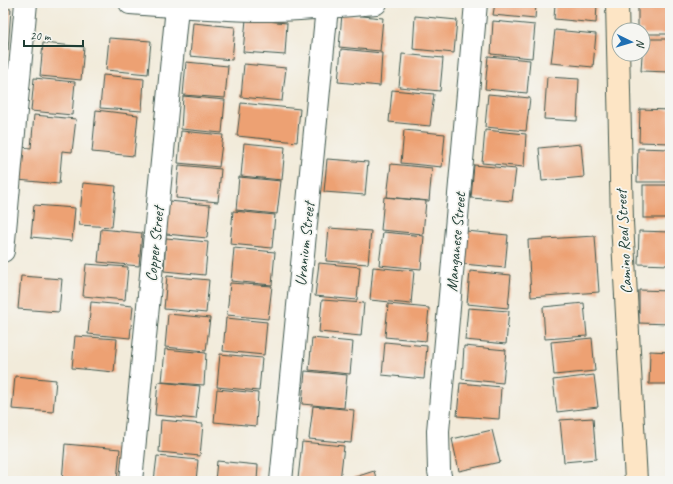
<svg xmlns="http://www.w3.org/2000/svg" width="673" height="484" font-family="Caveat,sans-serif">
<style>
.building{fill:#eda173}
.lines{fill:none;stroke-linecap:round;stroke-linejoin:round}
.street-casing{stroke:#3f574d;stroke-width:24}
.secondary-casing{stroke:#3f574d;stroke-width:24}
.street{stroke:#fff;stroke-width:22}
.secondary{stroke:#fde5c5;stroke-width:22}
.labels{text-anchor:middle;stroke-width:3.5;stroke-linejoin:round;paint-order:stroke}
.street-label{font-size:16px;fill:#1f3d34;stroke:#f6f6f2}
</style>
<rect width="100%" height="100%" fill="#f6f6f2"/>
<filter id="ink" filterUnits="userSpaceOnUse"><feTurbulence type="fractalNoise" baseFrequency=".025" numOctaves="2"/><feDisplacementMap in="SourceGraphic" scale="8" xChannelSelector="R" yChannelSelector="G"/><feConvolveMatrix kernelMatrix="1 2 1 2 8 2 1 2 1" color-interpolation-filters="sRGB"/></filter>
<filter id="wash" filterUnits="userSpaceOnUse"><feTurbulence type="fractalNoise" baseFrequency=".012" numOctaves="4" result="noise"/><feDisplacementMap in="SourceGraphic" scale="16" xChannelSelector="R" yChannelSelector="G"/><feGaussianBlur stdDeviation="0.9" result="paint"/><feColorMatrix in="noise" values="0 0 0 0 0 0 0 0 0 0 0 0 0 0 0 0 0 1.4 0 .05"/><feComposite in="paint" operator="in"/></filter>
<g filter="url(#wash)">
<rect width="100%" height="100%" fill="#f2ebda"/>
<g id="blocks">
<g class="building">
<path d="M495 3H536L535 19 493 15Z"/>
<path d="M555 3H597L596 23 554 19Z"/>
<path d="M638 3H670V34H643V30H638Z"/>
<path d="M3 8 11 9 8 51H3Z"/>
<path d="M342 14 383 18 380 51 339 47Z"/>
<path d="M415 16 457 20 454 53 413 49Z"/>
<path d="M246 19 287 23 285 55 243 52Z"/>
<path d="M493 21 535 25 532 58 491 54Z"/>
<path d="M193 23 235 27 232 60 190 56Z"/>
<path d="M555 30 596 34 593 67 551 63Z"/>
<path d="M109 38 151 41 148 74 106 70Z"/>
<path d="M643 39H670V72L641 71Z"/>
<path d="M43 43 84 47 81 80 40 76Z"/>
<path d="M341 49 382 53 380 86 338 82Z"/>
<path d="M402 54 443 58 440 91 399 87Z"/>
<path d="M488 56 530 60 527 93 485 89Z"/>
<path d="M186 62 228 66 225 98 183 95Z"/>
<path d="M244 64 286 68 282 101 241 97Z"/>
<path d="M103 75 144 79 142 111 100 108Z"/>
<path d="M547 77 579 79 577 121 544 119Z"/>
<path d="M34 78 75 82 72 115 31 111Z"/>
<path d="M392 90 434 94 430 126 389 122Z"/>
<path d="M488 94 530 98 526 131 485 127Z"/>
<path d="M183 96 225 100 222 133 181 129Z"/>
<path d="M241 103 300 109 297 142 237 136Z"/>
<path d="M640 109 670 110V143L639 142Z"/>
<path d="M96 110 138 115 134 156 92 152Z"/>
<path d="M34 115 76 119 72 152 62 151 59 184 18 180 21 147 31 148Z"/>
<path d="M404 130 445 134 442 167 401 163Z"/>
<path d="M485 130 526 134 524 167 482 163Z"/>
<path d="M181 131 223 135 219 167 178 163Z"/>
<path d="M244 143 285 147 282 180 241 176Z"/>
<path d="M581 144 584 177 542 181 539 148Z"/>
<path d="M638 148 670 149V182H637Z"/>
<path d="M327 159 368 162 365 195 324 192Z"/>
<path d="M391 164 432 168 429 201 387 197Z"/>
<path d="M179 165 221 169 218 202 176 198Z"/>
<path d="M474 165 516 169 512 201 471 198Z"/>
<path d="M239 177 281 181 277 214 236 210Z"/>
<path d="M83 183 116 186 112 227 79 225Z"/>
<rect x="643" y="185" width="27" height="33"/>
<path d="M384 197 426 201 423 234 381 230Z"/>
<path d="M169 201 210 205 207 238 166 234Z"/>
<path d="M34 205 75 208 72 241 31 237Z"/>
<path d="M233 211 275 215 272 248 230 244Z"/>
<path d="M329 228 371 231 368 264 326 261Z"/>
<path d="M101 229 142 233 139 266 98 262Z"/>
<path d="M466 231 508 235 505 268 463 264Z"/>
<path d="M639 231 670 232V265L638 264Z"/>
<path d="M383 232 424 236 421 269 379 265Z"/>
<path d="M595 236 599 292 531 297 528 240Z"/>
<path d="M166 238 208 242 205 275 164 271Z"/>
<path d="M234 248 275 252 272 285 231 281Z"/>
<path d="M319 263 360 267 357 300 315 296Z"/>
<path d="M86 264 128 267 125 300 83 296Z"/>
<path d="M373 267 414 271 411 304 370 300Z"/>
<path d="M470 271 511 275 508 308 467 304Z"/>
<path d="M21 276 62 279 59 312 18 309Z"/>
<path d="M167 276 209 280 206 313 164 309Z"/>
<path d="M230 283 272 286 268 319 227 315Z"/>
<path d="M639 290 670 291V324L639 323Z"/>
<path d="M322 300 364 303 361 336 319 332Z"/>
<path d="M91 302 133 306 130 338 88 334Z"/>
<path d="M584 303 587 336 545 339 543 307Z"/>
<path d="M388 304 429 308 426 341 385 337Z"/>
<path d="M468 308 509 311 506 344 465 340Z"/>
<path d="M168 314 210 318 206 351 165 347Z"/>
<path d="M226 318 267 322 264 355 223 351Z"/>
<path d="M75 336 117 339 114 372 72 368Z"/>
<path d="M312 338 353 342 350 374 309 370Z"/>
<path d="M592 338 595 371 554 375 551 342Z"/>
<path d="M385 342 427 346 424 379 382 375Z"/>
<path d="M464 346 506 350 503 383 462 379Z"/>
<path d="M165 349 206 353 204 385 162 382Z"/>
<path d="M650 351 670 352V384H649Z"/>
<path d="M220 354 262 358 259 391 217 387Z"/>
<path d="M305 371 347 375 344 408 302 404Z"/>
<path d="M594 375 598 407 557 412 553 380Z"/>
<path d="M15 376 56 380 53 412 12 409Z"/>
<path d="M158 382 200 386 196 419 155 415Z"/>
<path d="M460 383 501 387 499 419 457 416Z"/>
<path d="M217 389 258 393 256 426 214 422Z"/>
<path d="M313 406 354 410 351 443 309 439Z"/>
<path d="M593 418 596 459 564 462 560 420Z"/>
<path d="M161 420 203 424 200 456 159 452Z"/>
<path d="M492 430 500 462 459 471 452 439Z"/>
<path d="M302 442 344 446 340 481H318L298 479Z"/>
<path d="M65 444 120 449 117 481H62Z"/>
<path d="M157 456 198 460 196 481H154Z"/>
<path d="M217 461 258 465 257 481H215Z"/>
<path d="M374 471 377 481H343Z"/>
</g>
</g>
</g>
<g filter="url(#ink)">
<use href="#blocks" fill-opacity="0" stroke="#3f574d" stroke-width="1"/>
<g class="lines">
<g class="street-casing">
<g id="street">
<path d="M130 3C172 6 215 9 257 10 297 11 336 6 376 3"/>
<path d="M3 251 26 3"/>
<path d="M131 481 177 7"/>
<path d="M281 481 327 7"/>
<path d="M441 481 439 471 438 431 476 3"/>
</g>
</g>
<g class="secondary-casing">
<path id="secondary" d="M617 3 622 222 636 481"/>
</g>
<use href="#street" class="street"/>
<use href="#secondary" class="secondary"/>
</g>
</g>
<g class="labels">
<g class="street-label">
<text transform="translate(455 242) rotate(-85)" y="6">Manganese Street</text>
<text transform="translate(623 242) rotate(-93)" y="6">Camino Real Street</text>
<text transform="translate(154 244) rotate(-84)" y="6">Copper Street</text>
<text transform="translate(304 244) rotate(-84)" y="6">Uranium Street</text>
</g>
</g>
<rect width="673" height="484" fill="none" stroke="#f6f6f2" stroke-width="16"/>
<g transform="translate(631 42) rotate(95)"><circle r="19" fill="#f6f6f2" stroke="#a0aca6"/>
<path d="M0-3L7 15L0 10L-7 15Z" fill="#1f6fb2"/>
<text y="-6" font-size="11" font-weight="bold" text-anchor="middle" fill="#1f3d34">N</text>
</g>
<path d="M24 40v6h59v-6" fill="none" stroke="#1f3d34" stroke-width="2"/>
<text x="30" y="40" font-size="12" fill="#1f3d34" stroke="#f6f6f2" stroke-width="3" paint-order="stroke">20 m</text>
</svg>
